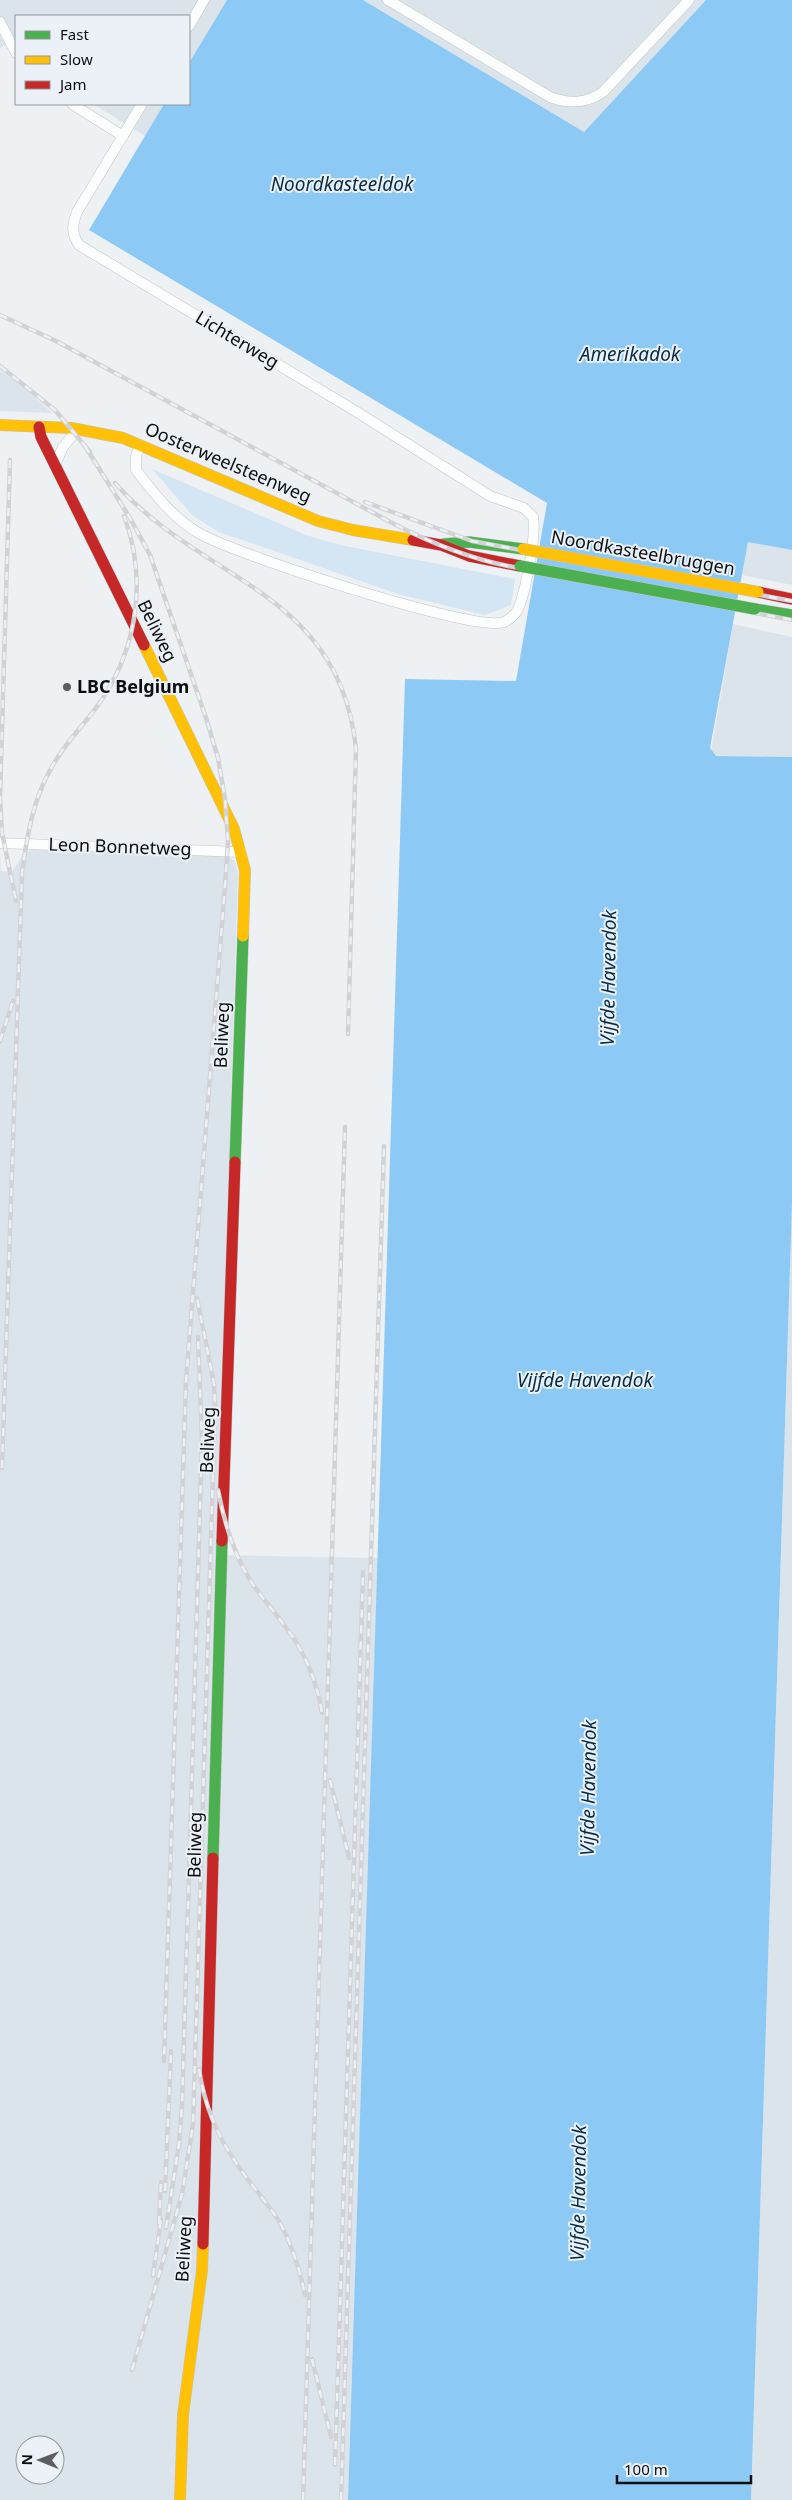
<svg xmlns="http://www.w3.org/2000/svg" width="792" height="2500" font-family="'Noto Sans',sans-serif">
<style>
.built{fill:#dce4eb;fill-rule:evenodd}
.green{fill:#d4e5f3}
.water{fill:#8ccaf5}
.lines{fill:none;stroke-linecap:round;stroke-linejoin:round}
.street-casing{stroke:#c2c4c6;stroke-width:11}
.fast-casing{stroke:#c2c4c6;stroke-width:12}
.slow-casing{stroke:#c2c4c6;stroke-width:12}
.jam-casing{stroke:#c2c4c6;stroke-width:12}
.street{stroke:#fcfdfd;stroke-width:10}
.fast{stroke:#4caf50;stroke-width:11}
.slow{stroke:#ffc107;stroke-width:11}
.jam{stroke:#c62828;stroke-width:11}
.rail-casing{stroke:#d2d2d4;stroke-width:4.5}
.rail{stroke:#ebf1f6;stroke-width:2.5;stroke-dasharray:8;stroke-linecap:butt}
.fast-bridge-casing{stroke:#c2c4c6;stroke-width:12;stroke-linecap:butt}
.slow-bridge-casing{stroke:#c2c4c6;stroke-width:12;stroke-linecap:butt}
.fast-bridge{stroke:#4caf50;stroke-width:11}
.slow-bridge{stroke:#ffc107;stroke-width:11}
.poi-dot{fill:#5b5d5f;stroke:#ebf1f6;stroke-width:2}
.labels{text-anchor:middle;stroke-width:4;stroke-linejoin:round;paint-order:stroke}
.street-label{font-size:18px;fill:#0c0e10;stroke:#ebf1f6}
.poi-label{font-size:18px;font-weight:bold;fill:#0c0e10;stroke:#ebf1f6;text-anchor:start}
.water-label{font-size:19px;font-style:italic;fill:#052c45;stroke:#ebf1f6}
</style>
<rect width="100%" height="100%" fill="#eef1f3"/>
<g class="built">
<path d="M0 0H227L189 63V16H16V40L0 48Z"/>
<path d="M363 0H706L584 132Z"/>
<path d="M93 104H164L145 136Z"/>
<path d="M0 371 21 385 52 413 0 411Z"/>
<path d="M748 542 792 550V585L742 575Z"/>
<path d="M733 624 792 637V757L716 756 711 752Z"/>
<path d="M33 849 218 856 229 857 235 861 238 874 217 1555 378 1558 348 2500H0V854L1 871 12 872 22 856ZM25 2445H55V2475H25Z"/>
<path d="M792 1203V2500H751Z"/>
</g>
<path class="green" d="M152 469 306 535 340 545 515 579 511 605 485 615 398 594 219 532 193 516Z"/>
<path class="water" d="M227 0H363L584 132 706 0H792V550L748 542 710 748 716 756 792 757V1203L751 2500H348L405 679 516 681 547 503 89 230 164 104H189V63Z"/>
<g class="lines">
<g class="street-casing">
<g id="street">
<path d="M388 0 550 97C569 104 586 104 603 92L689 0"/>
<path d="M0 22 16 53"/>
<path d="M189 26 204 0"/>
<path d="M72 104 123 136"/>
<path d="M140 445 136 456V470C153 492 172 517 197 532 230 553 475 633 504 622 509 620 516 614 518 609 525 594 537 533 533 517L524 508 490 496 357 412 79 245C71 233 72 226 77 212L142 104"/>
<path d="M55 465 63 447 78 429"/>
<path d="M0 843 241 852"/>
</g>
</g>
<g class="fast-casing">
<g id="fast">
<path d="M444 544 469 542 523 549"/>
<path d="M755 609 792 615"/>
<path d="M235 1162 243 936"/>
<path d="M213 1858 222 1541"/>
</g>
</g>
<g class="slow-casing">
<g id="slow">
<path d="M0 425 71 428 123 438 318 521 353 530 413 540"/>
<path d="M144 645 234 829 245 870 243 936"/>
<path d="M180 2500 183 2415 202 2270 203 2244"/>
</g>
</g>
<g class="jam-casing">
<g id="jam">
<path d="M39 427 41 437 144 645"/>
<path d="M413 540 441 545 469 556 520 566"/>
<path d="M758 592 792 599"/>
<path d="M222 1541 235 1162"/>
<path d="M203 2244 213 1858"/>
</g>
</g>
<use href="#street" class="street"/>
<use href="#fast" class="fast"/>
<use href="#slow" class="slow"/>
<use href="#jam" class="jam"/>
<g class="rail-casing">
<g id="rail">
<path d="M0 315 56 341 394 524C431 543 468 558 508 566L792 620"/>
<path d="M0 366 55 410 90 452"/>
<path d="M85 446 130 518 150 555 206 718 218 758 225 799 228 842 225 886 186 1381 164 2061"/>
<path d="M10 460 0 798 2 833 16 901"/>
<path d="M115 483C203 583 340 590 356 749L348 1034"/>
<path d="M365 502 472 541 792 601"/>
<path d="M0 1041 13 1001"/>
<path d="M2 1468 22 873C27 836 33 798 53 765 67 740 88 721 103 698 138 644 147 577 124 516"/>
<path d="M218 1490C224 1522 233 1552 250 1580 261 1597 275 1612 287 1629 306 1654 317 1683 322 1713"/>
<path d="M330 1780 349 1858"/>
<path d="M199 2069C204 2103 217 2136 237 2164 250 2184 267 2202 280 2223 292 2245 300 2270 305 2295"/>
<path d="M165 2191 171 2051"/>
<path d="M159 2224 161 2182"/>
<path d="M166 2228 179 2144 182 2106 202 1440 198 1337"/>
<path d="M153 2276 161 2219"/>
<path d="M312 2359 331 2437"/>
<path d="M132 2370 182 2194 193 2125 215 1408 214 1384 197 1298"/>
<path d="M335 2465 363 1572"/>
<path d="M303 2500 345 1127"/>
<path d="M341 2500 384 1146"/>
</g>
</g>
<use href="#rail" class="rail"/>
<g class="fast-bridge-casing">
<path id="fast-bridge" d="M520 566 755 609"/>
</g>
<g class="slow-bridge-casing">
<path id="slow-bridge" d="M523 549 758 592"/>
</g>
<use href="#fast-bridge" class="fast-bridge"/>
<use href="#slow-bridge" class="slow-bridge"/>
</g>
<circle class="poi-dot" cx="67" cy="687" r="5"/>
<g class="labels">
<g class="street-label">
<text transform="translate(237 340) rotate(31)" y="6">Lichterweg</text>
<text transform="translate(228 463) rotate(23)" y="6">Oosterweelsteenweg</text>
<text transform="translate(643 553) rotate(10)" y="6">Noordkasteelbruggen</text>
<text transform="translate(157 631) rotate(64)" y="6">Beliweg</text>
<text transform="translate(120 847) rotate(2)" y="6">Leon Bonnetweg</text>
<text transform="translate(222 1035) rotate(-88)" y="6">Beliweg</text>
<text transform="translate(208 1440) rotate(-88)" y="6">Beliweg</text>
<text transform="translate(195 1845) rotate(-89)" y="6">Beliweg</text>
<text transform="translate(184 2249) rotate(-87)" y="6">Beliweg</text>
</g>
<g class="poi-label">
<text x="77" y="693">LBC Belgium</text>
</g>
<g class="water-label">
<text x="342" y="191">Noordkasteeldok</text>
<text x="630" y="361">Amerikadok</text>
<text transform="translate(608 978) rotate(-89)" y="7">Vijfde Havendok</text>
<text x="585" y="1387">Vijfde Havendok</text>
<text transform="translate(588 1788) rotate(-89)" y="7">Vijfde Havendok</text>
<text transform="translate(578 2193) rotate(-89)" y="7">Vijfde Havendok</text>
</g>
</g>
<rect x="15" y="15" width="175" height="90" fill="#ebf1f6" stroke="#92969a"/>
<rect x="25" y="31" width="25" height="8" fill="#4caf50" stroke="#92969a"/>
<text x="60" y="40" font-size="15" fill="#0c0e10">Fast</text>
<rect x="25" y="56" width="25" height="8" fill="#ffc107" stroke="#92969a"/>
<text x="60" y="65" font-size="15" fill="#0c0e10">Slow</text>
<rect x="25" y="81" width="25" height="8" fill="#c62828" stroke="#92969a"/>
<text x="60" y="90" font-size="15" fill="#0c0e10">Jam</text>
<g transform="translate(40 2460) rotate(271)"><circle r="24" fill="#ebf1f6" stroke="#92969a"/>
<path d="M0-4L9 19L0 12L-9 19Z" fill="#5b5d5f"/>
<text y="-8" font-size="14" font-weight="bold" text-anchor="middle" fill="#0c0e10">N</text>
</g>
<path d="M617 2475v8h134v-8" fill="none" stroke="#0c0e10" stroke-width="2.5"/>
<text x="624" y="2475" font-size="15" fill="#0c0e10" stroke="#ebf1f6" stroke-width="4" paint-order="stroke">100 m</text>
</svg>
